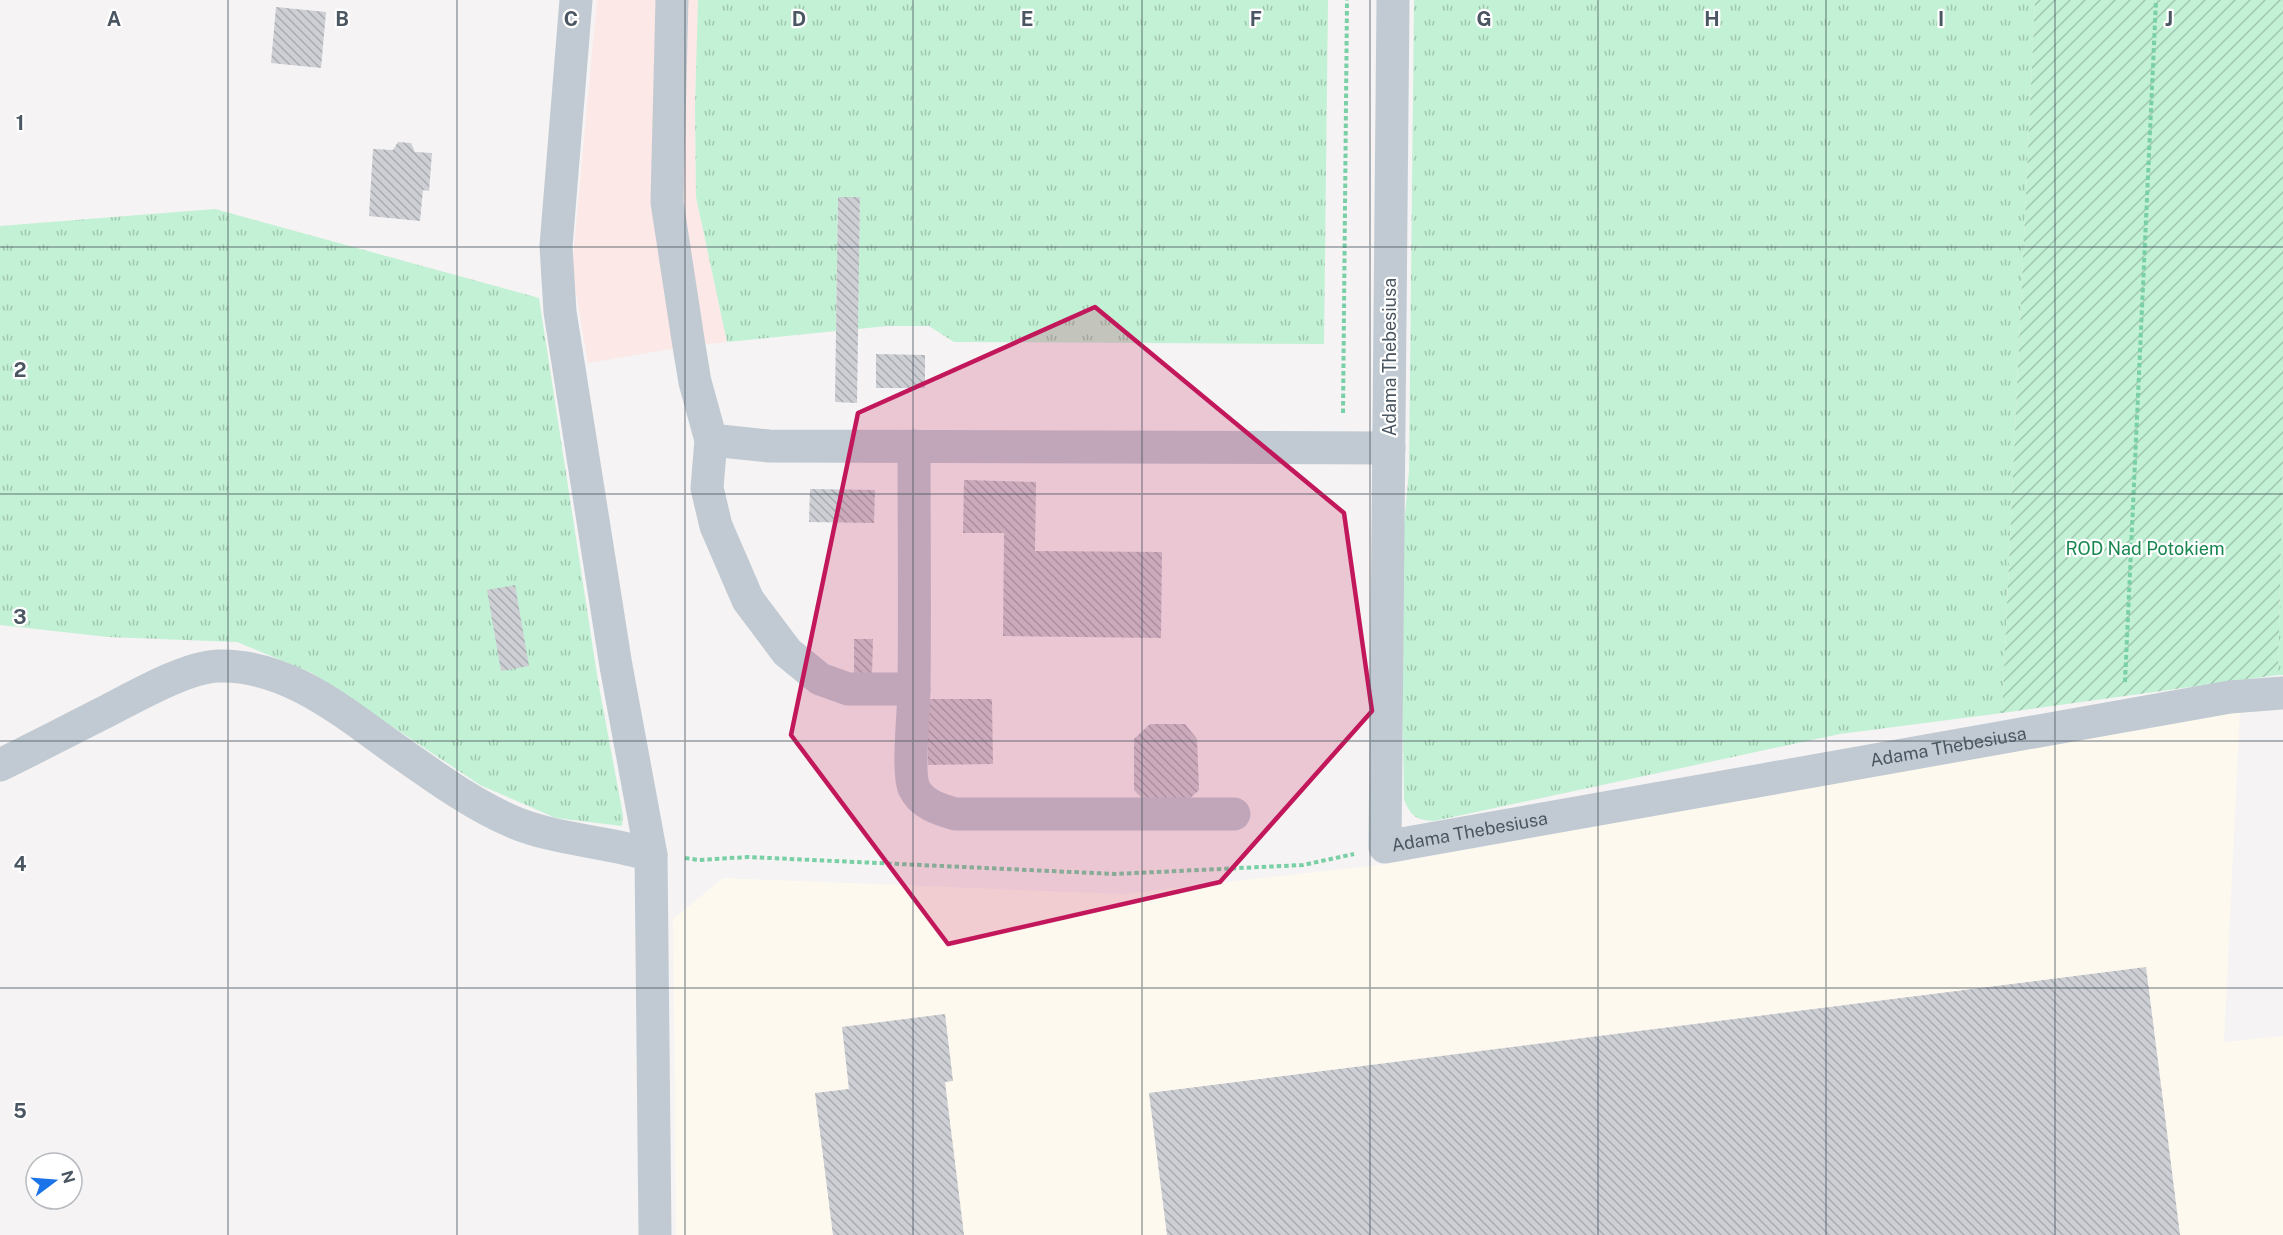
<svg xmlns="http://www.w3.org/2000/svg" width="2283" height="1235" font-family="'Public Sans',sans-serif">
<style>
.commercial{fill:#fdf9ef}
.medical{fill:#fce8e6}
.grass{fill:url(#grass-tufts)}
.garden{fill:url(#garden-furrows)}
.building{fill:url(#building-back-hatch)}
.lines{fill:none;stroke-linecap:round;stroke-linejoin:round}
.path{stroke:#7ad0a6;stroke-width:4;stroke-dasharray:4.5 3;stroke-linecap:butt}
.minor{stroke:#c1cad2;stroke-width:33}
.marked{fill:#c2185b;fill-opacity:0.2;stroke:#c2185b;stroke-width:4.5;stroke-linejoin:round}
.grid{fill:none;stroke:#4a5661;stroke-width:1.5;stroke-opacity:0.55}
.labels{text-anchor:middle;stroke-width:4.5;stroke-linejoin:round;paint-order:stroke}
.street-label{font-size:18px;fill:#4a5661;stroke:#fff}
.park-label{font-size:18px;fill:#17864f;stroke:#fff}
.grid-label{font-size:20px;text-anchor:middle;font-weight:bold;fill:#4a5661;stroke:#fff;stroke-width:4.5;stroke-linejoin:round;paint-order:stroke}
</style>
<defs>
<pattern id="grass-tufts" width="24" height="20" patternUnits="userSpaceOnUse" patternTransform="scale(1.5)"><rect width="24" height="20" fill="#c3f1d5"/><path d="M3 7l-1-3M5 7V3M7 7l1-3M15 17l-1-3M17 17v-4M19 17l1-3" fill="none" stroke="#a0c6b0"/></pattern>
<pattern id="garden-furrows" width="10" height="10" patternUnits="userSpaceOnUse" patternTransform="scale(1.5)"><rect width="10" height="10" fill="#c3f1d5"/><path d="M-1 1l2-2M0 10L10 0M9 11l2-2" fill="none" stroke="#a0c6b0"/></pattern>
<pattern id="building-back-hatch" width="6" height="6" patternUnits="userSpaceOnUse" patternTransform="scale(1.5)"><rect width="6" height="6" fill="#cdcfd5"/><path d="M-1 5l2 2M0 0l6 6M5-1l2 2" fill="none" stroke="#a8abb0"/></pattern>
</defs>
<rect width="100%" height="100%" fill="#f5f3f3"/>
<path class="commercial" d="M2240 710 2224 1042 2283 1036V1235H676L673 919 723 878 1124 894 1387 864Z"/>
<path class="medical" d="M597 0H698L695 106 696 197 727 342 689 346 588 363 572 269Z"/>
<g class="grass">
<path d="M698 0H1328L1324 344 954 342 929 326H887L858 329 860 197H838L836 331 727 342 696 197 695 106Z"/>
<path d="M1414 0H2035L2002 713 1840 734 1434 821C1416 820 1411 816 1404 800L1400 569 1409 471Z"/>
<path d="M215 209 539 298 598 681 623 815 622 826 556 818 480 785 312 673 237 642 108 637 0 625V226Z"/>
<path d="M2283 457V675H2278Z"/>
</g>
<path class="garden" d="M2035 0H2283V457L2278 675 2002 713Z"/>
<g class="building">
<path d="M276 7 326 12 321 68 271 63Z"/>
<path d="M398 142 411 143 415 152 432 153 429 191 423 190 420 221 369 216 373 149 393 150Z"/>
<path d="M838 197H860L857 403 835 402Z"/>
<path d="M876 354 925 355V388H876Z"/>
<path d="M964 480 1036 482 1035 551 1162 552 1161 638 1003 636 1004 533H963Z"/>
<path d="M810 489 875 490 874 523 809 522Z"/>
<path d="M515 585 529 666 501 671 487 590Z"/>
<path d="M854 639H873L872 676H854Z"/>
<path d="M927 699H992L993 764 928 765Z"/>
<path d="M1150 724H1185L1197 739 1199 790 1184 804 1148 805 1134 790V739Z"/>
<path d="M2146 967 2180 1235H1167L1149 1093Z"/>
<path d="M945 1014 953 1081 945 1082 964 1235H833L815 1093 849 1089 842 1027Z"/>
</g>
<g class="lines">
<g class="path">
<path d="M1343 413 1347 0"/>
<path d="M2125 682 2156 0"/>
<path d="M685 858 699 860 748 857 1115 874 1303 865 1354 854"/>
</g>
<g class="minor">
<path d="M576 0 556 246 560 312 616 666 651 855 655 1235"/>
<path d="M672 0 667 202 689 346 695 382 711 440 769 446 1389 448"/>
<path id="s1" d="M1393 0 1385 847 2230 697 2283 693"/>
<path d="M711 440 707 488 716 526 748 600 787 652 820 679 848 689H914"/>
<path d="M914 446C914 527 915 608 914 688 914 710 907 772 914 788 921 804 941 810 955 814H1234"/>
<path d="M0 765C37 747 73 728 109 710 138 695 187 667 218 666 287 664 343 712 395 749 432 775 470 803 511 821 555 840 606 841 651 855"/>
</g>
</g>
<path class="marked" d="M1095 307 1344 513 1372 711 1220 882 948 944 791 735 858 413Z"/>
<path class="grid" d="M228 0V1235M457 0V1235M685 0V1235M913 0V1235M1142 0V1235M1370 0V1235M1598 0V1235M1826 0V1235M2055 0V1235M0 247H2283M0 494H2283M0 741H2283M0 988H2283"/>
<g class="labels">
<g class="street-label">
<text transform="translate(1390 357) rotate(-90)" y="6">Adama Thebesiusa</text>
<text dy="6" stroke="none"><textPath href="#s1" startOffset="1419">Adama Thebesiusa</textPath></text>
<text dy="6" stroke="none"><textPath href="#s1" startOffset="933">Adama Thebesiusa</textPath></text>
</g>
<g class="park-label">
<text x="2145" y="555">ROD Nad Potokiem</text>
</g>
</g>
<g class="grid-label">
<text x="114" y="26">A</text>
<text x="342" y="26">B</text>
<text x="571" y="26">C</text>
<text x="799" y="26">D</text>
<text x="1027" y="26">E</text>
<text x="1256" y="26">F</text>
<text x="1484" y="26">G</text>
<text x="1712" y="26">H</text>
<text x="1941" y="26">I</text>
<text x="2169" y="26">J</text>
<text x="20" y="130">1</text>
<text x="20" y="377">2</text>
<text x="20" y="624">3</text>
<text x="20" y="871">4</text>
<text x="20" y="1118">5</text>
</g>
<g transform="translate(54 1181) rotate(74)"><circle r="28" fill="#ffffff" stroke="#b7bbc0" stroke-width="1.5"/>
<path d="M0-4.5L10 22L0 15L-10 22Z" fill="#1a73e8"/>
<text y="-9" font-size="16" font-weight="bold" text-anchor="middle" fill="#4a5661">N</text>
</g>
</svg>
